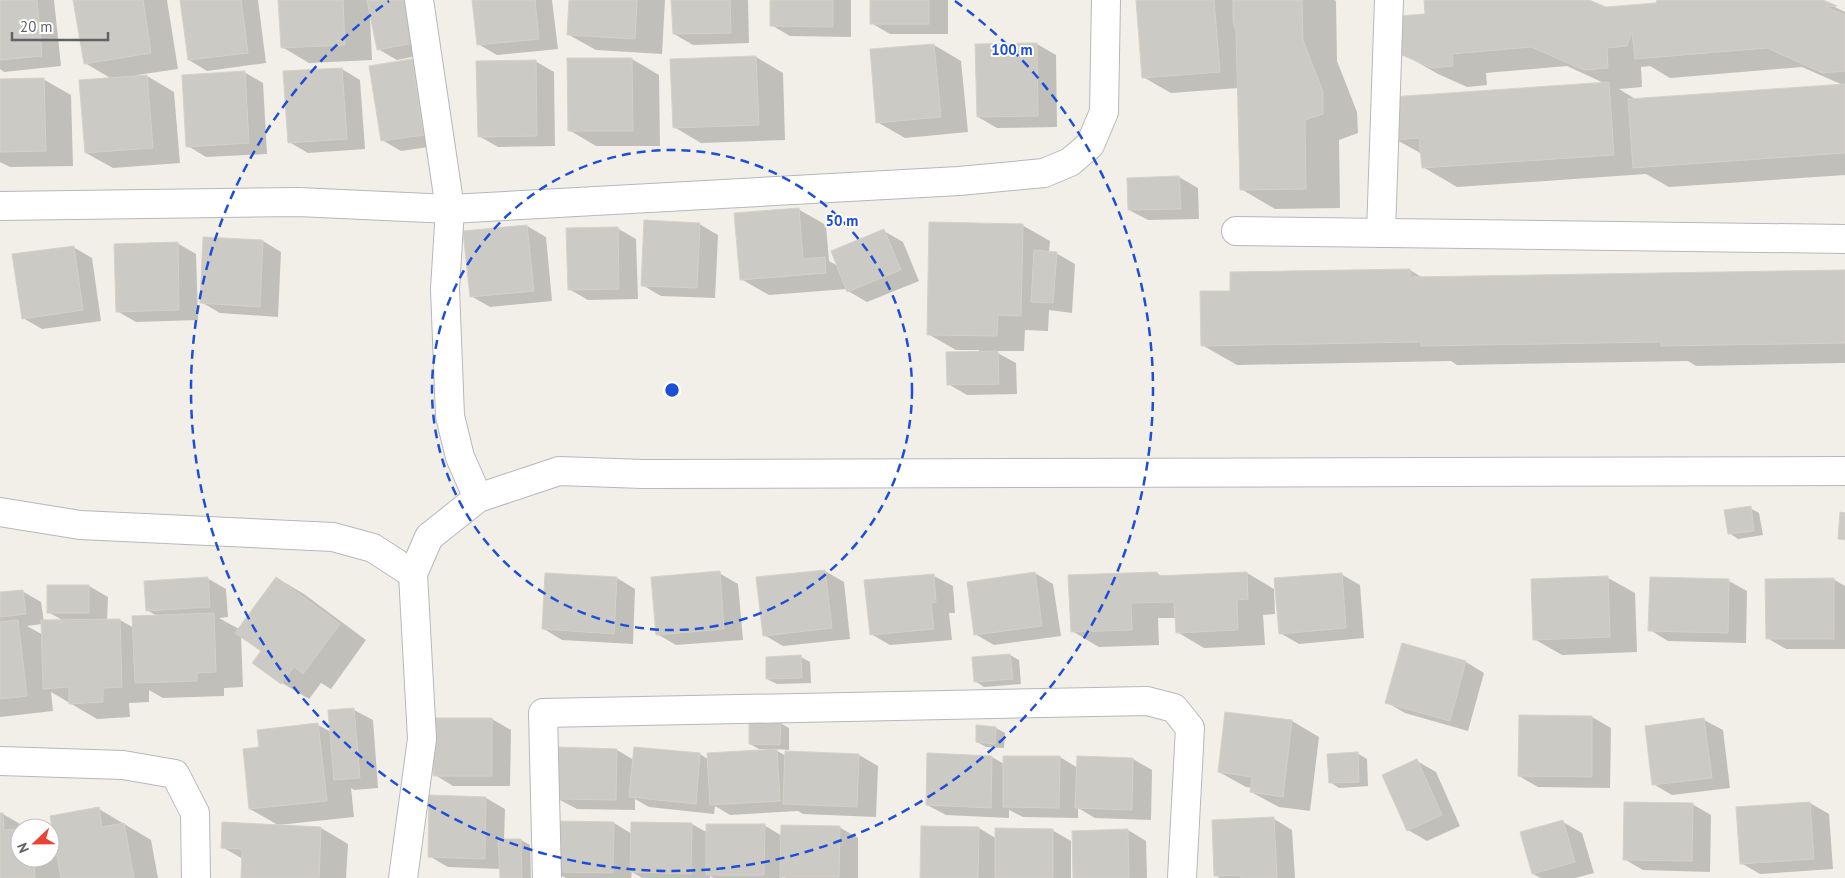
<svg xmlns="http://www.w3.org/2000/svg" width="1845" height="878" font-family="'PT Sans',sans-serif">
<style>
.shadow{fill:#0003;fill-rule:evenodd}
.building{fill:#cccac5;stroke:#d6d1c6}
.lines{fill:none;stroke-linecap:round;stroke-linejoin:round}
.minor-casing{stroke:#b5b8bc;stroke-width:30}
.minor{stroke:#fff;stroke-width:28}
.ring{fill:none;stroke:#1d4ed8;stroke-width:2.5;stroke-dasharray:9 6}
.centre{fill:#1d4ed8;stroke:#fff;stroke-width:2.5}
.ring-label{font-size:15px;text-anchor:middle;font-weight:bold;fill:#1d4ed8;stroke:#fff;stroke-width:4;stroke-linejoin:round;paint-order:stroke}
</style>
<rect width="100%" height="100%" fill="#f1efe8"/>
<g class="shadow">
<path d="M0 0H54L61 66 4 72 0 69Z"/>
<path d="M75 0H167L178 69 137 75 138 77 147 76 174 92 180 163 113 168 86 153 112 79 85 63Z"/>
<path d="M181 0H258L266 63 207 71 189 60Z"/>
<path d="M279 0H428L438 52 397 60 378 49 372 17H370L372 60 309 63 282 47Z"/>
<path d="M474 0H552L558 49 497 55 478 44Z"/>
<path d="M571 0H665L662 54 596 50 569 35Z"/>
<path d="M672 0H748L749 43 693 45 674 34Z"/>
<path d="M771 0H851V37L790 36 771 25Z"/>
<path d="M871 0H948V34H890L871 23Z"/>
<path d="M1137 0H1334L1336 1 1337 61 1357 112 1358 133 1339 140 1340 208 1275 209 1241 189 1238 88 1171 93 1143 77Z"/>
<path d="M1425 0H1586L1605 8 1657 5 1659 0H1820L1845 12V175L1669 187 1646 174 1457 187 1423 167 1422 154 1395 139 1606 84 1567 66 1486 73 1487 85 1467 87 1438 74 1403 54 1427 15ZM1650 66 1670 78 1802 67 1843 85 1637 100 1619 89 1642 87 1641 67Z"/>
<path d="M1037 44 1056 55 1057 127 997 128 978 117Z"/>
<path d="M934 45 961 61 968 132 905 138 877 122Z"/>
<path d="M756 57 783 73 785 140 701 143 674 127Z"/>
<path d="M632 59 659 75 660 146H596L569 130Z"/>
<path d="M412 60 431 71 442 145 401 151 382 140Z"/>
<path d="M535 61 554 72 555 146 498 147 479 136Z"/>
<path d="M342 69 360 80 365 149 308 153 289 142Z"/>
<path d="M244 72 263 83 267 154 206 157 188 146Z"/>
<path d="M43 79 71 95 73 166 10 167 0 162V80Z"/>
<path d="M1179 177 1198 188 1199 219 1148 220 1129 210 1128 179Z"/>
<path d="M798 209 826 225 829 261 838 266 884 231 903 242 919 281 867 302 848 291 847 289 769 295 741 279Z"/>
<path d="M699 224 718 235 715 298 661 296 642 285Z"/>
<path d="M1022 225 1050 241 1049 252 1056 253 1075 264 1072 313 1049 310 1048 331 1025 330 1024 351H994L1016 363 1017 394 967 395 948 384 979 353V350H956L928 334Z"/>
<path d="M527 226 546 237 552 301 490 307 471 296Z"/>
<path d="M617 228 636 239 638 299 588 300 569 289Z"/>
<path d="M263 241 281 252 278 317 220 313 201 302Z"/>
<path d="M177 243 196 254 198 320 136 322 117 311Z"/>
<path d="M73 247 92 258 101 321 42 329 23 318Z"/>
<path d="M1410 270 1423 278 1845 271V363L1696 366 1688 361 1457 365 1451 361 1237 365 1202 345 1232 292Z"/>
<path d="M1750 508 1759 513 1763 535 1738 539 1729 533Z"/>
<path d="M825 571 844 582 850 639 783 646 764 635Z"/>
<path d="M719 573 738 584 743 640 676 645 657 634Z"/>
<path d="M1035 573 1053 584 1061 636 994 645 975 634Z"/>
<path d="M1157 573 1163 577 1247 573 1274 589 1275 614 1263 615 1265 645 1204 648 1177 632 1176 618H1158L1159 645 1099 647 1072 631Z"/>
<path d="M1341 574 1360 585 1364 638 1299 644 1280 633Z"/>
<path d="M934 576 953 586 955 613H949L952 640 890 645 871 634Z"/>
<path d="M207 578 226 589 228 617 219 618 239 629 277 578 304 594 366 640 331 689 321 683 309 699 282 683 254 662 262 651 241 635 243 687 224 688V696L163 698 149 690V702L129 703 130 717 97 719 51 692 53 711 0 717V594L22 591 41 602 44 622 64 621 48 612 89 586 108 597 107 620H120L134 628 157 616 147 610ZM42 624 43 635 27 626Z"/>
<path d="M617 578 635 589 633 644 562 640 544 629Z"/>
<path d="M1608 578 1635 593 1637 652 1562 655 1534 639Z"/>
<path d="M1833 579 1845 586V649H1786L1767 638Z"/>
<path d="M1729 581 1747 591 1746 643 1668 641 1650 630Z"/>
<path d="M1010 655 1019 660 1021 684 984 687 975 681 973 658Z"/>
<path d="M801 657 810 662 811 683 777 684 767 679Z"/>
<path d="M1466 662 1484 673 1468 731 1405 713 1386 702Z"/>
<path d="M354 710 373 720 378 788 354 790 351 788 354 817 278 825 250 809 318 725 331 732Z"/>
<path d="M1227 713 1292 721 1319 737 1310 811 1279 807 1251 792 1252 788 1246 787 1219 772Z"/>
<path d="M1592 717 1611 728 1610 788 1538 787 1519 776Z"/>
<path d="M492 719 511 730 510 786H453L435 775Z"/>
<path d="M1704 720 1723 730 1730 788 1672 795 1653 784Z"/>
<path d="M780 723 789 728V750L774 749 786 756 787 752 859 755 878 766 876 817 803 814 798 811 730 815 715 806 714 814 649 807 635 799V810L577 809 558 799 617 750 634 760 635 748 700 754 709 760 768 751V749H759L750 744Z"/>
<path d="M978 727 996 728 1005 733 1004 748 986 747 977 742Z"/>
<path d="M1357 753 1367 759 1368 786 1339 788 1330 782Z"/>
<path d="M992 757 1004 764 1060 757 1078 768V758L1133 759 1152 770 1151 820 1095 818 1078 808V818L1023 817 1009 810V818L946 815 927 805Z"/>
<path d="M1417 761 1436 772 1460 826 1427 841 1408 830Z"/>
<path d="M486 798 505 809 504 841 521 840 530 845 531 878H502L500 869 448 867 429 856Z"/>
<path d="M1810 803 1829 814 1833 869 1760 874 1741 863Z"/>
<path d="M1692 804 1711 815 1710 872 1643 870 1624 859Z"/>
<path d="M99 809 151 840 158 878H0V814H3L27 828H20V858H50V840L56 843Z"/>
<path d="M1274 819 1292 830 1295 878H1220L1215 875Z"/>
<path d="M1563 822 1582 833 1594 873 1575 878H1541L1533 874 1522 833Z"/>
<path d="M614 823 632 834V823L692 824 708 833 764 825 782 836 839 827 858 838V878H786L782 876V878H714L710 876V878H642L632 872 631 878H566L555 872Z"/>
<path d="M321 828 348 844 346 878H242L243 859 222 847Z"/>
<path d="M979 828 997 839 1052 830 1071 841V878H923Z"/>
<path d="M1128 830 1146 841 1147 878H1075Z"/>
</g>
<g class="building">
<path d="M0 0H37L42 56 0 60Z"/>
<path d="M73 0H143L151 53 84 64Z"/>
<path d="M180 0H241L248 53 188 60Z"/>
<path d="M278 0H343L345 45 281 48Z"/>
<path d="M367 0H412L420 42 377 50Z"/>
<path d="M472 0H535L539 39 477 45Z"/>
<path d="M569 0H637L635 39 567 35Z"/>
<path d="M671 0H730L731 33 673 34Z"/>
<path d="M770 0H833V27L770 26Z"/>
<rect x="870" y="0" width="59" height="24"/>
<path d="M1136 0H1214L1220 72 1142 78Z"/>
<path d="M1233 0H1302L1303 40 1323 92V114L1305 120 1306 189 1240 190 1236 30 1233 22Z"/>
<path d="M1424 0H1589L1606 7 1656 3 1657 0H1823L1837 6 1826 7 1845 15V71L1823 73 1767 48 1635 59 1632 32 1627 46 1607 48 1608 68 1584 70 1531 47 1452 54 1453 66 1432 68 1402 55 1399 16 1425 14Z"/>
<path d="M1037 43 1038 116 977 117 975 44Z"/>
<path d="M934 44 941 117 876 123 870 49Z"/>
<path d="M756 56 759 125 673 128 670 59Z"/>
<path d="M567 58H632L633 131H568Z"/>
<path d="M412 59 424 135 381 141 369 66Z"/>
<path d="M536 60 537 136 478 137 476 61Z"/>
<path d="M342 68 347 139 288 143 283 71Z"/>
<path d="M245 71 249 143 186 147 182 75Z"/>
<path d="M147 75 153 148 85 153 79 80Z"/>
<path d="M44 78 46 151 0 152V79Z"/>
<path d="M1609 82 1614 155 1422 168 1419 138 1394 140 1391 97Z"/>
<path d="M1845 84V153L1633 168 1628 99Z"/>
<path d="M1179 176 1181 209 1128 210 1127 178Z"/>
<path d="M799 208 803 259 825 257 826 273 740 280 734 213Z"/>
<path d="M644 220 700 223 697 288 641 286Z"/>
<path d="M929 222 1023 224 1021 316 998 315 997 336 927 335Z"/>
<path d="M527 225 534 291 470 297 463 231Z"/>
<path d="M618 227 619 289 568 290 566 228Z"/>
<path d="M884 229 901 270 847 292 831 251Z"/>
<path d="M203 237 263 240 260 307 200 303Z"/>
<path d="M178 242 179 310 116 312 114 244Z"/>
<path d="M74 246 83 310 22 319 12 254Z"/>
<path d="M1034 250 1057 252 1053 303 1031 302Z"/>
<path d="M1410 269V277L1845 270V343L1661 346V342L1421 346V342L1201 346 1200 291H1230V272Z"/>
<path d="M998 351 999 384 947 385 946 352Z"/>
<path d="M1751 506 1754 531 1728 534 1724 510Z"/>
<path d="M1840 512 1845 513V540L1838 539Z"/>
<path d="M825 570 832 628 763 636 756 577Z"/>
<path d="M720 571 724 629 656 635 651 577Z"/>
<path d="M1035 572 1042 626 974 635 967 582Z"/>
<path d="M1157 572V576L1247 572 1248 599 1237 600 1238 630 1176 633 1174 602 1131 603 1132 630 1071 632 1068 575Z"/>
<path d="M545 573 617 577 614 634 542 629Z"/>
<path d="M1342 573 1346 628 1279 634 1274 578Z"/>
<path d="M934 574 936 602 931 603 934 629 870 635 864 580Z"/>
<path d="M1608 576 1610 637 1533 640 1531 579Z"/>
<path d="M208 577 210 607 146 611 144 581Z"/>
<path d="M276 577 340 624 303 674 294 667 281 684 252 663 261 651 235 633Z"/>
<path d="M1650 577 1729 579 1728 633 1648 631Z"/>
<path d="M1834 578V639H1766L1765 579Z"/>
<rect x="47" y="585" width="42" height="28"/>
<path d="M23 590 26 614 0 617V592Z"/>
<path d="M214 613 216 672 197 673V681L135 683 132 616Z"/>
<path d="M120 619 122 687 103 688V702L69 704V687L43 689 41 620Z"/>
<path d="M18 620 27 696 0 699V622Z"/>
<path d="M1402 643 1466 661 1450 721 1385 703Z"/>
<path d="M1010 654 1013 679 974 682 972 657Z"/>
<path d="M801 655 802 678 766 679V657Z"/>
<path d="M354 708 360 778 334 780 328 710Z"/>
<path d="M1225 712 1292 720 1283 797 1250 792 1252 777 1218 772Z"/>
<path d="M1519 715 1592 716V777L1518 776Z"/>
<path d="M434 718H492V776H433Z"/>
<path d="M1704 718 1712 778 1652 785 1645 726Z"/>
<path d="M749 721 781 722 780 745 749 744Z"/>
<path d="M318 723 327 801 249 809 243 749 259 747 257 730Z"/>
<path d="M976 725 996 727 995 744 976 742Z"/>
<path d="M557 747 617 749 616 800 557 799Z"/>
<path d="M634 747 700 753 696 804 629 797Z"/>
<path d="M777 749 780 801 710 805 707 753Z"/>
<path d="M785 751 859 754 857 807 783 804Z"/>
<path d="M1358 752 1359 782 1329 783 1327 754Z"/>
<path d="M927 753 992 756 991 808 926 805Z"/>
<path d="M1003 756H1060L1059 808 1003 807Z"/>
<path d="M1077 756 1133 758 1132 810 1075 808Z"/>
<path d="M1417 759 1442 815 1407 831 1382 775Z"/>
<path d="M429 795 486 797 485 859 428 857Z"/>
<path d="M1624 802 1693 803 1692 861 1623 860Z"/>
<path d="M1810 802 1814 859 1740 864 1736 807Z"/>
<path d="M99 807 102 827 124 823 134 878H61L50 816Z"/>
<path d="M0 813H3L4 830 20 829V858H34L35 878H0Z"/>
<path d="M1274 817 1277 878H1241V875L1214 876 1212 820Z"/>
<path d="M1563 820 1575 862 1532 874 1520 832Z"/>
<path d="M555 821 614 822 613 873 554 872Z"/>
<path d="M222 822 321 827 319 878H241L242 849 221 848Z"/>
<path d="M631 822 692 823 691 874 630 872Z"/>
<path d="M706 824H765L764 875H706Z"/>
<path d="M781 825 840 826 839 877H780Z"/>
<path d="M921 826 979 827 978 878H920Z"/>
<path d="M995 828 1053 829V878H995Z"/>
<path d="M1128 829 1129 878H1073L1072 831Z"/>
<path d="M498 839H521L522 878H500Z"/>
</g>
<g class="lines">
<g class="minor-casing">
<g id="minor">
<path d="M419 0 450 209 445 289 450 416 460 457 478 498"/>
<path d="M0 206 298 202 450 209 959 181 1044 173 1070 162 1090 145 1104 112 1106 0"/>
<path d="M1236 231 1845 239"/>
<path d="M1381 233 1389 0"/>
<path d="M0 512 80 525 333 537 373 548 413 574"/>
<path d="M0 761 123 765 175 774 195 813 196 878"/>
<path d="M403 878 422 739 413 574 429 537 478 498 559 471 643 474 1845 471"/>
<path d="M547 878 543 713 1147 701 1174 708 1190 728 1182 878"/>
</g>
</g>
<use href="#minor" class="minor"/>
</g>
<g class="ring">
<circle cx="672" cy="390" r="240"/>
<path d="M955 1A481 481 0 1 1 389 1"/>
</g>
<circle cx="672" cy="390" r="8" class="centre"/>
<g class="ring-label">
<text x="1012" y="55">100 m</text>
<text x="842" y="226">50 m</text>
</g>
<g transform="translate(35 843) rotate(248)"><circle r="24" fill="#ffffff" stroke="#bfc1c3"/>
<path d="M0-4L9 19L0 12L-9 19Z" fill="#ea4335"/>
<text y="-8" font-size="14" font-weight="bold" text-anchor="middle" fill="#5f6368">N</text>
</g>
<path d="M12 32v8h96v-8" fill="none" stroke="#5f6368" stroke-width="2.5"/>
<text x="20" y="32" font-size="15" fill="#5f6368" stroke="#ffffff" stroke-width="4" paint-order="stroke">20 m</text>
</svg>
